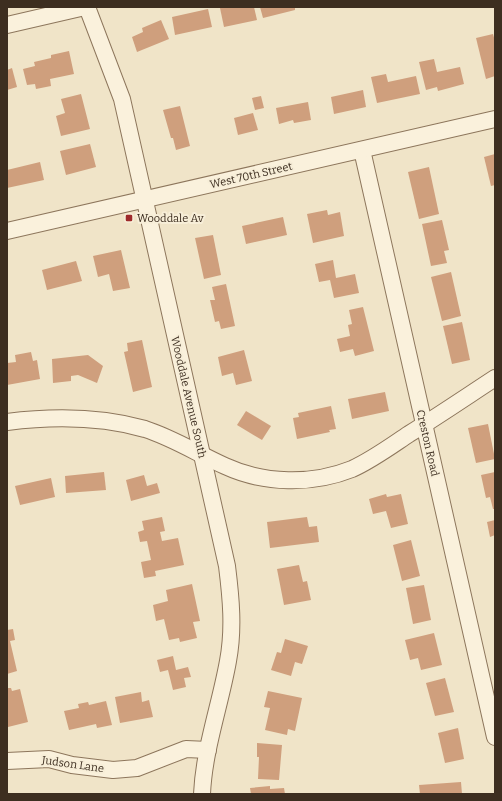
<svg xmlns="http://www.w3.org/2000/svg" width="502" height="801" font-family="Bitter,serif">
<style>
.building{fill:#cf9f7d}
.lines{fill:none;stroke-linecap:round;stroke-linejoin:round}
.minor-casing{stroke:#8d765c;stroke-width:18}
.minor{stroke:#faf1dc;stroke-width:16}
.poi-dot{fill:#9e2a2b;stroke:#f7eed8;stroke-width:1.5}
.labels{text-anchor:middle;stroke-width:4;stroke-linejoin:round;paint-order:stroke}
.street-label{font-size:11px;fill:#3d2e20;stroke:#f7eed8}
.poi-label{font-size:11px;fill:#3d2e20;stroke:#f7eed8;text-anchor:start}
</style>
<rect width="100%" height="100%" fill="#f0e4c8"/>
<g class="building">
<path d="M254 7 257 20 224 27 220 8Z"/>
<path d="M260 7H295V10L263 18Z"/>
<path d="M208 9 212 27 175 35 172 17Z"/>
<path d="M161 20 169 39 137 52 132 37 143 32 142 28Z"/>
<path d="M493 34 495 41V76L486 79 476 38Z"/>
<path d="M69 51 74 74 50 79 51 86 36 89 35 84 27 85 23 69 35 66 34 62 51 58V55Z"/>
<path d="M434 59 437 72 460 67 464 84 438 91 437 87 426 90 419 62Z"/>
<path d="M12 68 17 87 7 90V70Z"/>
<path d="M386 74 388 82 416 76 420 94 377 103 371 77Z"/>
<path d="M363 90 366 107 334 114 331 97Z"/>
<path d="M81 94 90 129 61 136 56 116 65 113 61 99Z"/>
<path d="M261 96 264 108 255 110 252 98Z"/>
<path d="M308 102 311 120 294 123 293 120 279 124 276 108Z"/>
<path d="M180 106 190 146 176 150 173 138H171L163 110Z"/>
<path d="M253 113 258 130 238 135 234 118Z"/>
<path d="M90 144 96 167 66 175 60 151Z"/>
<path d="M495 154V185L491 186 484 157Z"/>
<path d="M40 162 44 180 7 188V170Z"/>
<path d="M429 167 439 214 419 219 408 172Z"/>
<path d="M327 210 328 215 340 212 344 236 313 243 307 214Z"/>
<path d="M283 217 287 235 246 244 242 226Z"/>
<path d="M442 220 449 250 444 251 447 263 431 266 422 224Z"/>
<path d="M213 235 221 275 204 279 195 238Z"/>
<path d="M121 250 130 288 113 291 109 274 98 277 93 256Z"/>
<path d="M333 260 336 278 355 274 359 293 334 298 330 280 319 282 315 264Z"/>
<path d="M76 261 82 281 47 290 42 270Z"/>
<path d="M451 272 461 316 442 321 431 277Z"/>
<path d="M226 284 235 326 221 329 219 321 215 322 210 300H215L212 287Z"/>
<path d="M363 307 374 351 355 356 353 349 340 352 337 339 350 336 348 325 352 324 349 310Z"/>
<path d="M462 322 470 360 452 364 443 326Z"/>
<path d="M142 340 152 387 133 392 124 352 128 351 127 343Z"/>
<path d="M244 350 252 381 236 385 233 373 222 376 218 357Z"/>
<path d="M31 352 33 361 37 360 40 379 7 385V363L16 362 15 355Z"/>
<path d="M88 355 103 366 97 383 78 375 71 376V381L53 383 52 359Z"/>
<path d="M385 392 389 411 352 419 348 399Z"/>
<path d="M331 406 336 429 329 430 330 432 297 439 293 418 299 417 298 413Z"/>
<path d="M246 411 271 426 262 440 237 425Z"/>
<path d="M488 424 495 459 476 463 468 428Z"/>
<path d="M104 472 106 490 66 493 65 476Z"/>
<path d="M495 472V509H493L490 497 486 498 481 475Z"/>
<path d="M144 475 147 486 157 483 160 493 131 501 126 480Z"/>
<path d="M51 478 55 497 20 505 15 486Z"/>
<path d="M386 494 387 497 401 494 408 524 391 528 386 511 373 514 369 499Z"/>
<path d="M162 517 165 531 160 532 162 541 178 538 184 565 155 571 156 576 144 578 141 562 151 560 147 541 140 542 138 532 144 530 142 521Z"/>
<path d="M307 517 309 527 317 526 319 542 270 548 267 522Z"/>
<path d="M495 520V535L490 537 487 522Z"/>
<path d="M411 540 420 576 402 581 393 545Z"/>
<path d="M299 565 303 582 307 581 311 600 284 605 277 569Z"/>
<path d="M192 584 200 621 193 622 197 638 180 642 179 638 169 640 164 619 156 621 153 605 168 601 166 590Z"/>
<path d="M424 585 431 620 413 624 406 588Z"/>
<path d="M13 629 15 640 10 641 17 671 7 674V630Z"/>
<path d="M434 633 442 665 421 670 418 658 410 660 405 640Z"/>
<path d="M285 639 308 646 302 664 295 662 291 676 271 670 277 652 281 653Z"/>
<path d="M173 656 176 670 188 667 191 677 184 678 186 687 173 690 168 670 160 672 157 660Z"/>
<path d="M445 678 454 712 435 716 426 683Z"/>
<path d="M7 688H11L12 691 20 689 28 722 8 727Z"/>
<path d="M268 691 302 698 295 731 288 729 287 735 265 730 270 708 264 707Z"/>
<path d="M141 692 142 702 149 700 153 717 120 723 115 697Z"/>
<path d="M106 701 112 725 97 728 96 724 69 730 64 711 79 708 78 704 88 702 89 705Z"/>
<path d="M458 728 464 759 445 763 438 733Z"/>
<path d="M257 743 282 745 279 780 258 779 259 757H257Z"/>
<path d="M461 782 462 794H420L419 785Z"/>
<path d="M270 786V789L284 788 285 794H251L250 788Z"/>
</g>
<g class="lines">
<g class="minor-casing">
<g id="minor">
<path d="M87 7 122 99 227 566C231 598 234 629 228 661 220 706 204 749 202 794"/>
<path d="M7 25 85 7"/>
<path d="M362 150 495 737"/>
<path d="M7 231 495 119"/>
<path d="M7 422C54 416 99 416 145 429 173 438 198 454 225 466 264 484 312 485 352 469 372 460 391 446 409 434 438 416 466 397 495 378"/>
<path d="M7 761 49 759 72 765 113 770 137 768 186 749 208 750"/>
</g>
</g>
<use href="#minor" class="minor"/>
</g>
<rect class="poi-dot" x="125" y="214" width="8" height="8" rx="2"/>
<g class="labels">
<g class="street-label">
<text transform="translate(251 175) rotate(-13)" y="4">West 70th Street</text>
<text transform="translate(189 397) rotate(77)" y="4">Wooddale Avenue South</text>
<text transform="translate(428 443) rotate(77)" y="4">Creston Road</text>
<text transform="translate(73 764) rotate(8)" y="4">Judson Lane</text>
</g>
<g class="poi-label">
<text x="137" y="222">Wooddale Av</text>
</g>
</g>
<rect width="502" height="801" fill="none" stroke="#3d2e20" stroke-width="16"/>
</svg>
